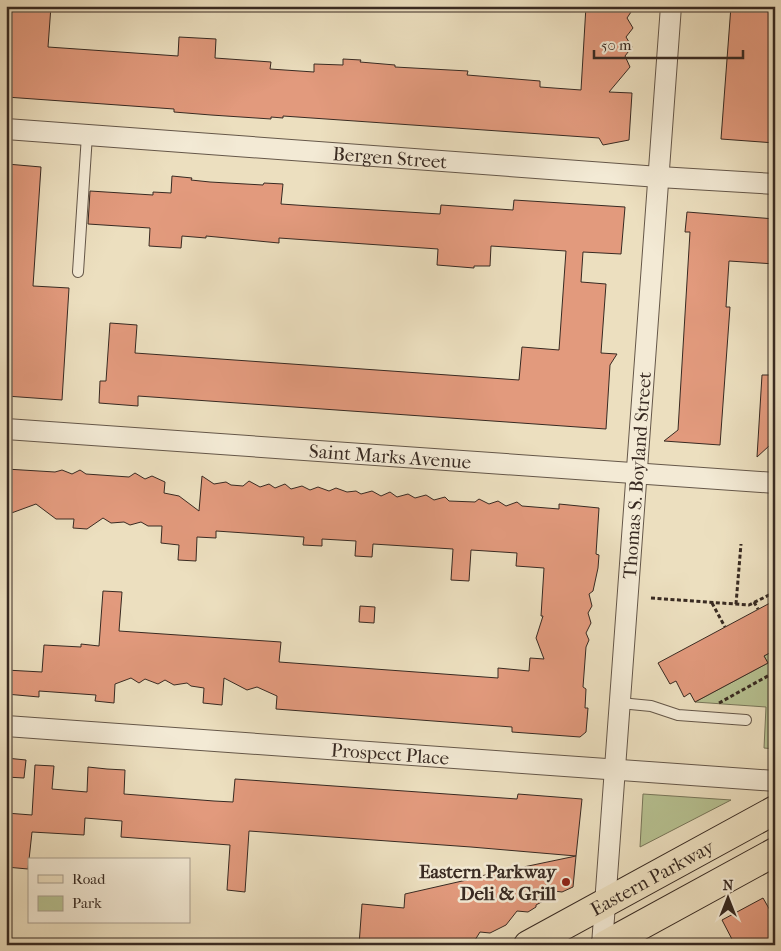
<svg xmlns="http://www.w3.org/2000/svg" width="781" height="951" font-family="'IM FELL French Canon',serif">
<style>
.green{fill:#b7c292;stroke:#78765a}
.building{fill:#e29a7d;stroke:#382a22}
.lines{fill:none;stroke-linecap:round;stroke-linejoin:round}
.lane-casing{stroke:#655749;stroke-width:12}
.street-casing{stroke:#655749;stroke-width:22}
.primary-casing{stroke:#382a22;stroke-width:30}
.path{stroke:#382a22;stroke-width:3;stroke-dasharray:4 2.5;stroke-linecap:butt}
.lane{stroke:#f3ead5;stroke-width:10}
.street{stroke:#f3ead5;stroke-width:20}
.primary{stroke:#ecdfbf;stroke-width:28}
.poi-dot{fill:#8f2418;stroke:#f3ead5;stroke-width:2}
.labels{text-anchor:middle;stroke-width:5;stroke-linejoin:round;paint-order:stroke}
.street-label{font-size:19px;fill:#382a22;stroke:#f3ead5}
.poi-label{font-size:19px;font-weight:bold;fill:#382a22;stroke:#f3ead5;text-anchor:end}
</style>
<rect width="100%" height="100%" fill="#ecdfbf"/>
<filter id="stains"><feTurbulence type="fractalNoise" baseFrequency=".004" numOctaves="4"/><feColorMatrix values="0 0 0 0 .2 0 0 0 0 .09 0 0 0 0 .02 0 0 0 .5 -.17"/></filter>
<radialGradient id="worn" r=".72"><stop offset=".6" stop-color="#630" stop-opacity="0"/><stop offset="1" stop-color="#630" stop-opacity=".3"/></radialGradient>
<g class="green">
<path d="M775 650V749L764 748 766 707 695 702 768 663 764 656Z"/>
<path d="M643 794 731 800 640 847Z"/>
</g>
<g class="building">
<path d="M6 6H51L48 47 178 56 179 37 216 39 215 58 271 62 270 69 314 72V64L343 65V59L361 60 360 62 395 65V67L468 71 467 75 540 81V87L581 90 586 6H635L627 18 633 28 626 37 632 47 625 56 630 67 609 92 632 93 629 140 603 145 599 138 283 116V118L271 117V119L211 115 174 112V109L6 97Z"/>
<path d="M731 6H775V143L721 139Z"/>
<path d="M7 164 41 167 33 286 69 288 62 400 6 396Z"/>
<path d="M172 176 192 178 191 180 210 182 263 185 264 183 283 184 281 204 310 206 440 214 441 205 513 210 514 200 625 207 621 254 583 252 581 282 606 284 601 353 617 354 610 365 606 429 138 396V406L99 403 100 381H106L110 323 137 325 135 353 519 380 522 347 559 350 566 251 491 246 490 266H474V268L437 265 438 249 279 238V243L206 236V238L182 236 181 248 149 246 150 228 88 224 90 191 153 195V192L171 193Z"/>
<path d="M687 212 775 219V264L729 261 726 307H730L720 445 664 441 678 430 690 232H685Z"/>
<path d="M762 375H775V447L769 446 757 457Z"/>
<path d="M6 469 55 472 62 470 72 474 80 470 86 474 129 477 135 473 145 479 152 476 165 482 164 493 179 496 199 511 202 476 214 484 226 482 231 485 243 486 249 481 260 487 269 484 275 488 285 484 291 489 302 486 310 490 318 487 329 491 336 488 347 492 356 491 361 494 372 491 381 496 390 492 397 497 408 494 415 498 426 495 434 500 445 497 449 501 475 502 479 499 489 504 498 501 506 506 517 502 522 506 559 509V504L599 508 596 554 599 555 598 568 593 591 589 594 592 606 588 613 591 623 586 633 589 640 586 647 583 687 586 689 585 708H588L586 732 580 737 512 732V727L276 709 277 696 257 687 247 690 224 678 222 705 203 703 204 688 191 686 187 683 174 685 165 680 158 684 145 679 139 683 131 678 115 684 114 703 95 701 96 695 39 691V697L6 694V670L42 672 44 645 81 647V644L99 646 103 591 122 592 119 631 281 642 279 662 498 678V668L529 671 530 658 544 659 536 638 543 616H541L544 568 516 566 517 553 471 550 469 581 451 580 453 549 373 544 372 557 355 556 356 541 322 539V546L303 545 304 537 216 531V538L197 537 196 561 178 560 179 545 161 543 162 526H148L141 522 130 525 124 522 111 523 103 518 87 529 73 528 74 519H56L36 504 6 515Z"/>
<path d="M770 603 775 611V650L764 656 768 663 695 702 690 693 684 697 676 681 670 684 658 663Z"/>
<path d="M360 606 375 607 374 623 359 622Z"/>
<path d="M6 758 26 760 24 778 6 777Z"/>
<path d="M35 765 54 766 52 789 87 792 88 767 107 769 125 770 124 794 214 801 233 802 235 779 517 799 518 794 582 799 576 856 471 847 249 831 245 892 227 890 230 845 121 837 122 821 85 818 84 835 32 832 28 869 6 867V813L32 815Z"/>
<path d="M576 856 573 887 562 892 554 891 547 899 536 905V907L528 912 517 911 506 925 490 933 480 932 475 940 468 945H359L362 904 404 908 405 894 471 879V878Z"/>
<path d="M763 898 775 919V945H735L722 920Z"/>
</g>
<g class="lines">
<g class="lane-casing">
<g id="lane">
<path d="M78 272 87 135"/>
<path d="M620 703 651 706 678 715 746 720"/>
</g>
</g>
<g class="street-casing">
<g id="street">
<path id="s1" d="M6 129 659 177 775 184"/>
<path id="s2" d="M6 429 775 483"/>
<path id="s3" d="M6 726 775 781"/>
<path id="s4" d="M602 945 671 6"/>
</g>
</g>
<g class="primary-casing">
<g id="primary">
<path id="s5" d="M528 945 775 810"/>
<path d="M605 945 775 852"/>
</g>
</g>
<g class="path">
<path d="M651 598 749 605 775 592"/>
<path d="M754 602 758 609"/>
<path d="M712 603 725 627"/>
<path d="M736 604 741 544"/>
<path d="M719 703 775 672"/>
</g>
<use href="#lane" class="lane"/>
<use href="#street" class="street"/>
<use href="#primary" class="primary"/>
</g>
<circle class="poi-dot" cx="566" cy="882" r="5"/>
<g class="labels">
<g class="street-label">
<text dy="7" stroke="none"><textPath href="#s1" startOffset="385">Bergen Street</textPath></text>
<text dy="7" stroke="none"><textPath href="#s2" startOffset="385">Saint Marks Avenue</textPath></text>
<text dy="7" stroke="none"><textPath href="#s4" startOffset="471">Thomas S. Boyland Street</textPath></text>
<text dy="7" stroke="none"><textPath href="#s3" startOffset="385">Prospect Place</textPath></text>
<text dy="7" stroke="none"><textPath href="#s5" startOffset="141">Eastern Parkway</textPath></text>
</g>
<g class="poi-label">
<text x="556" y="878">Eastern Parkway<tspan x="556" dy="22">Deli &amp; Grill</tspan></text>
</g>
</g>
<rect width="781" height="951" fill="none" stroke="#ecdfbf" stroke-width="25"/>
<rect x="8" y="8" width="766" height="936" fill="none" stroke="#382a22" stroke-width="2.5"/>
<rect x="12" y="12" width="756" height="926" fill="none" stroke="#382a22"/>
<rect x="28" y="858" width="162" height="65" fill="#f3ead5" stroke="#a89d8d"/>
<rect x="38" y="875" width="25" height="8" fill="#ecdfbf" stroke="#a89d8d"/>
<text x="72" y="884" font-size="15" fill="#382a22">Road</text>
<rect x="38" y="896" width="25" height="15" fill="#b7c292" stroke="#a89d8d"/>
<text x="72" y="908" font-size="15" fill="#382a22">Park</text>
<g transform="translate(728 898)" stroke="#f3ead5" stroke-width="4" paint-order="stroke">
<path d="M0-4L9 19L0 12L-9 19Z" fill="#382a22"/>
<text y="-8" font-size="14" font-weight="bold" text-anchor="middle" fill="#382a22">N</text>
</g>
<path d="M594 50v8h149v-8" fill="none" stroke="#382a22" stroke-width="2.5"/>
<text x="601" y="50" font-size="15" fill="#382a22" stroke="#f3ead5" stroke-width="4" paint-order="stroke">50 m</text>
<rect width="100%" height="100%" filter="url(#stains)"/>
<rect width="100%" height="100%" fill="url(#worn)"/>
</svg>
